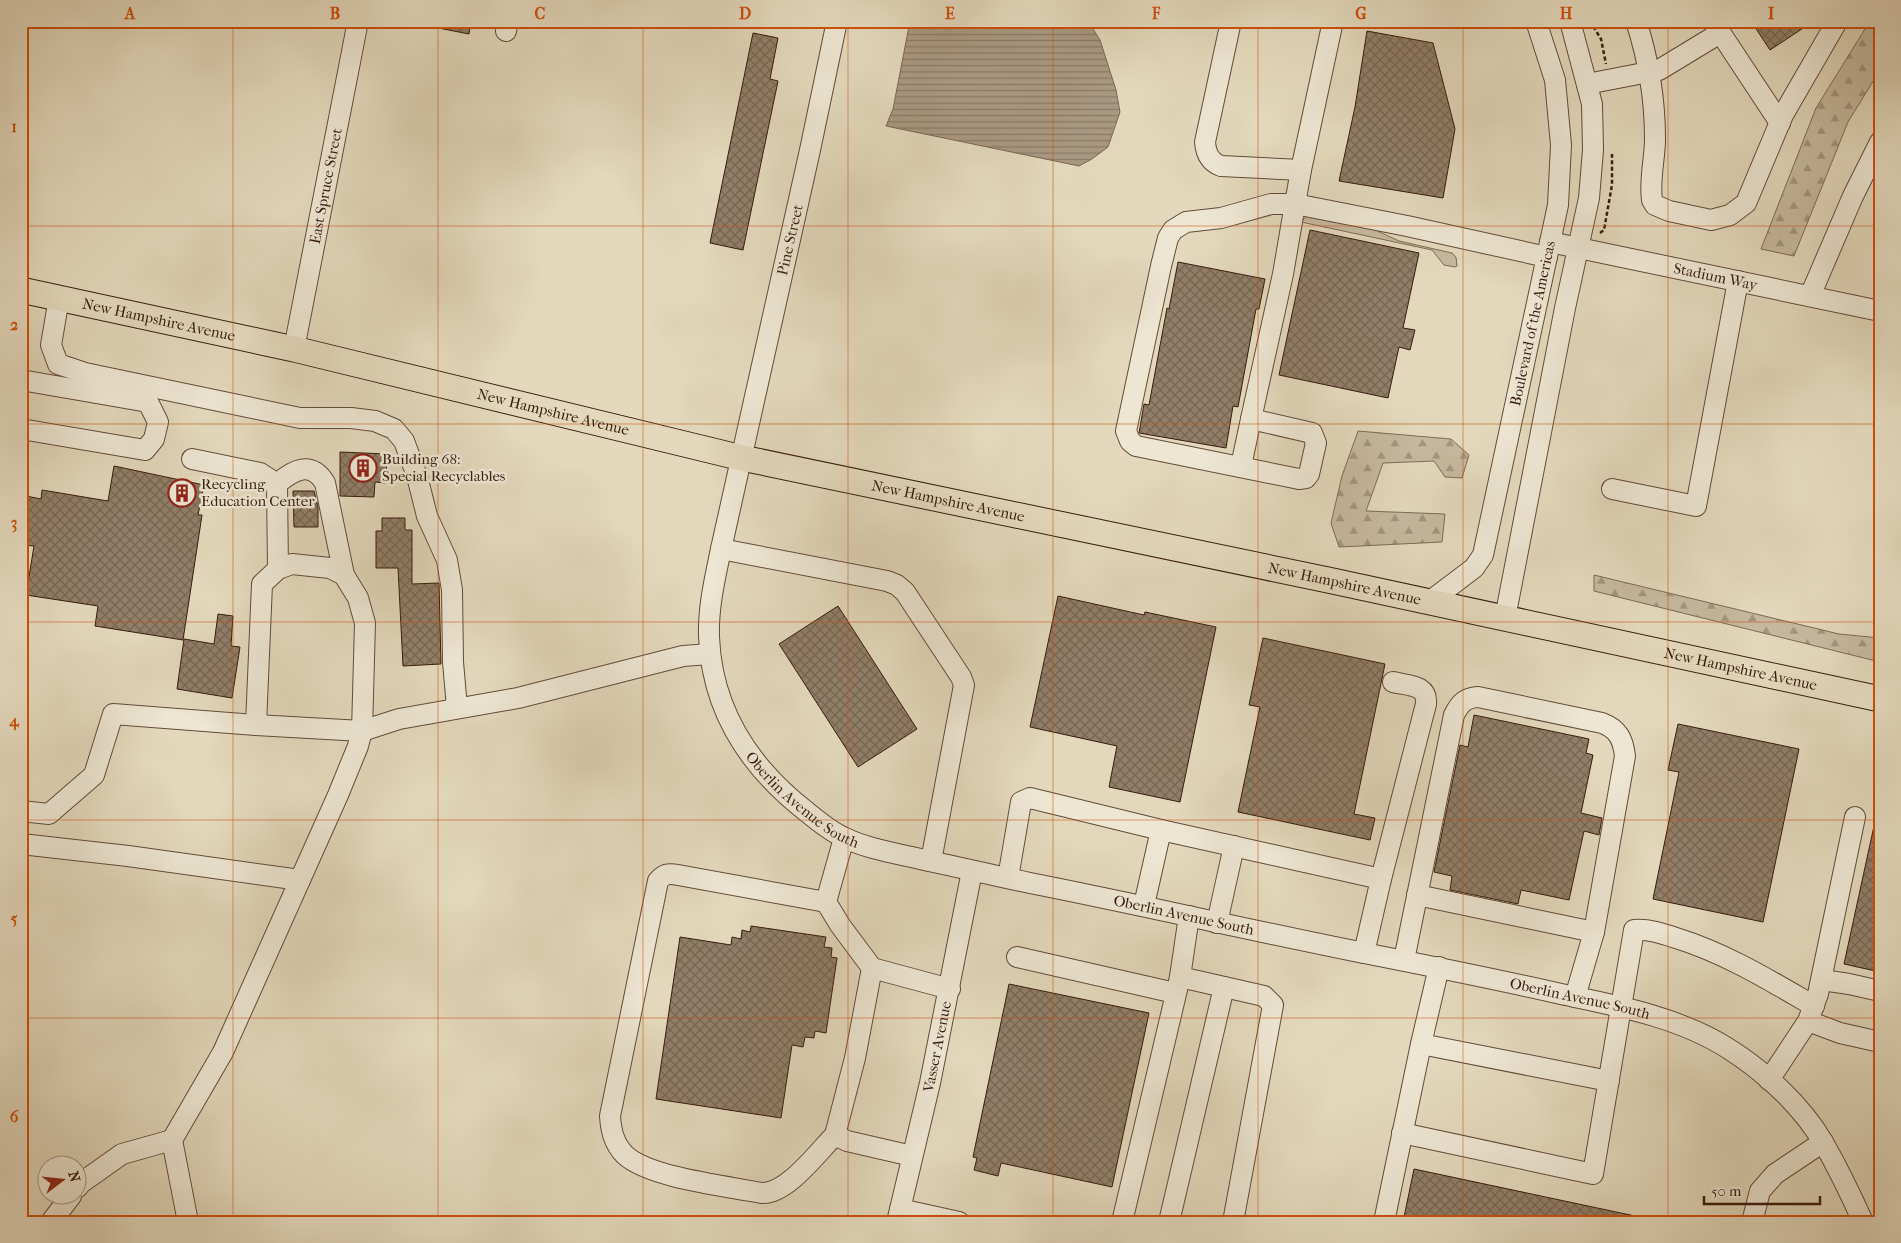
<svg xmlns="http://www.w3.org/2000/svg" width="1901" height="1243" font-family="'IM FELL French Canon',serif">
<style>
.grass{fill:#c6b89e;stroke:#7f6a56}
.forest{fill:url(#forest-firs);stroke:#7f6a56}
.water{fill:url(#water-rules);stroke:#7c6653}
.building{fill:url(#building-cross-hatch);stroke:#381c0e}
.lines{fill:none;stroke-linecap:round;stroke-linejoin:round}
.minor-casing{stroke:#634b3a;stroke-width:22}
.major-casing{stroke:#381c0e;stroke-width:27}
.path{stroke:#381c0e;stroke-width:2.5;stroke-dasharray:4 2.5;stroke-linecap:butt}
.minor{stroke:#ede6d3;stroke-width:20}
.major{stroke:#e3d8bc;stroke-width:25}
.grid{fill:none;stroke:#ce500c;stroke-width:1;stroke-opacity:0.55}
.labels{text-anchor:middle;stroke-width:5;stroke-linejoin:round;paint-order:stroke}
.street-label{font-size:15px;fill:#381c0e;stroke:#ede6d3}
.poi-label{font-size:15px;fill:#381c0e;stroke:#ede6d3;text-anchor:start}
.neatline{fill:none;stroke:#ce500c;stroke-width:2}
.grid-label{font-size:16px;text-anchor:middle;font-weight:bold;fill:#ce500c}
</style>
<defs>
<pattern id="forest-firs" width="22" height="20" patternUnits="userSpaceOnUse" patternTransform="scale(1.25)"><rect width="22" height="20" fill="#c6b89e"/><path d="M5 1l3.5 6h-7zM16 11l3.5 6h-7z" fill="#a2957f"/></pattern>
<pattern id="water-rules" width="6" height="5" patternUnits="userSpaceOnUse" patternTransform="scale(1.25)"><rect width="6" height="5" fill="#a99881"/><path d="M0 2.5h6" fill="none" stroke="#8b7b68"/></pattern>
<pattern id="building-cross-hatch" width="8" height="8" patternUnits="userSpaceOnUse" patternTransform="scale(1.25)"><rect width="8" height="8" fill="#917e68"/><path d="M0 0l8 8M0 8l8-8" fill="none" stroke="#776654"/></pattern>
</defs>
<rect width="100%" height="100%" fill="#e3d8bc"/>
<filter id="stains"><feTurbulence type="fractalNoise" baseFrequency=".004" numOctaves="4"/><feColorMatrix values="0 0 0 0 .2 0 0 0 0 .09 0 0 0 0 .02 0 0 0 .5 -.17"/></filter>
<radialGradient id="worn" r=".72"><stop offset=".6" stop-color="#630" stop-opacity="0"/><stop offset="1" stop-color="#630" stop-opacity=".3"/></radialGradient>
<path class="grass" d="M1307 216 1369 227 1399 241 1452 253 1456 257 1457 266 1455 267 1444 265 1432 250 1301 222Z"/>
<g class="forest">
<path d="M1870 21H1880V70L1848 122 1794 256 1761 249 1816 108Z"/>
<path d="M1358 431 1451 439 1469 455 1462 478 1445 477 1434 461 1383 463 1366 511 1445 514 1442 542 1339 547 1331 523 1342 476Z"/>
<path d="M1594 575 1839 634 1880 638V662L1594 591Z"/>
</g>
<path class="water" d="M910 21H1088L1100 40 1116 90 1120 112 1108 147 1092 159 1079 166 886 126 893 109Z"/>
<g class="building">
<path d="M434 21H471L469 34 433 27Z"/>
<path d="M1751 21H1814L1770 50Z"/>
<path d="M1367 31 1433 43 1455 129 1443 198 1339 181 1355 107Z"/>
<path d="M753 33 778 38 770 79 778 81 743 250 710 243Z"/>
<path d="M1310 230 1419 253 1403 328 1415 330 1410 350 1399 347 1388 398 1279 375Z"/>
<path d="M1178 262 1265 279 1259 309H1256L1238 407 1233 406 1226 448 1139 433 1144 404 1149 405 1167 308 1169 309Z"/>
<path d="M340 452 387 454 386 483 375 482 374 497 340 496Z"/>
<path d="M114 466 204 485 198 515H202L183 640 95 626 98 606 26 595 34 546 21 545V495L41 499 42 490 108 501Z"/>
<path d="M293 491H314L318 507V527H294Z"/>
<path d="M382 518H405V530H412V584L439 583 441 664 403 666 398 568H376V531H382Z"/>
<path d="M1058 596 1144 615 1145 612 1216 627 1180 802 1109 787 1117 746 1030 727Z"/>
<path d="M838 606 917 729 858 767 779 644Z"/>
<path d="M218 614 233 616 231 646 240 647 232 698 177 689 184 639 214 644Z"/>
<path d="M1263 638 1385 664 1354 814 1375 818 1370 840 1238 812 1260 707 1249 705Z"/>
<path d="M1474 715 1589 739 1586 753 1593 755 1581 813 1602 818 1599 835 1584 831 1569 900 1521 890 1518 904 1450 890 1452 876 1434 872 1460 745 1468 747Z"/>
<path d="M1678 724 1799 749 1763 922 1653 899 1679 772 1668 770Z"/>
<path d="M1874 826 1880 827V972L1844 964Z"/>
<path d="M751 926 826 937 824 947 832 948 831 957 837 958 826 1033 815 1031 814 1038 805 1037 803 1047 792 1045 781 1118 656 1099 680 937 731 945 732 937 741 939 742 930 750 932Z"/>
<path d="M1009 984 1149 1013 1112 1187 1001 1163 998 1176 974 1170 977 1158 973 1157Z"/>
<path d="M1414 1169 1635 1216V1222H1403Z"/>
</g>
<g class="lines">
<g class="minor-casing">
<g id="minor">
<path id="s1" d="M837 21 810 150 721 549C715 578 708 607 709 637 712 711 749 767 807 812 818 821 830 831 843 837 869 850 901 854 929 861 963 868 996 876 1030 883 1142 905 1253 931 1364 953 1430 966 1495 979 1561 994 1618 1006 1679 1017 1729 1049 1765 1072 1801 1105 1823 1142 1838 1168 1851 1195 1863 1222"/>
<path d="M1231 21 1205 142C1206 154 1210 162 1221 166L1301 170 1333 21"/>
<path d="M1636 21C1648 58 1655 100 1655 139 1655 158 1649 181 1652 200L1655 205 1669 211 1711 220 1730 215 1746 203 1783 115 1835 25V21"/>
<path d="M1714 23 1780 123"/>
<path d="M506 31 508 21"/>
<path d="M1587 84 1659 70 1720 33"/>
<path d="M1301 170 1295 204 1407 226 1547 257"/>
<path d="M1271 204H1295L1283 274 1251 419 1312 433 1316 443 1309 474 1306 478 1299 479 1136 446 1130 441 1126 431 1161 266 1168 238 1173 230 1186 222 1221 218Z"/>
<path id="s2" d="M1550 242 1880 311"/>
<path d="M1810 296 1853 196 1880 142"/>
<path d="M59 298 51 345 58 364 85 373 300 418H351L375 421 394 429 404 441 417 476 427 516 447 560 452 590 453 662 457 708"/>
<path id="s3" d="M294 349 358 21"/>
<path d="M21 380 148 402 158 422 154 439 145 450 21 429"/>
<path d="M192 459 260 473 277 484"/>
<path d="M1241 466 1251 419"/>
<path d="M1612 489 1696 506 1738 281"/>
<path d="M721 549 887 581 897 585 905 592 961 677 964 685 931 861"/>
<path d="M278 569 277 484C293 470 311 460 325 483L344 575"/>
<path id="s4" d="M1429 602 1474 568 1483 555 1558 205 1561 145 1555 80 1536 21"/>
<path d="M1505 618 1565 308 1589 198 1593 150 1592 104 1570 21"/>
<path d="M21 811 49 814 94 775 113 714 256 725 362 731 399 719 518 698 683 656 710 654"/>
<path d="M1161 830 1381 879"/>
<path d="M844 838 826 902 840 925 872 968"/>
<path d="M21 844 128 856 300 880"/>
<path d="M1008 878 1021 802 1030 798 1161 830 1144 905"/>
<path d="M1417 895 1594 932"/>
<path d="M826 902 678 875C668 873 664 874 658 881L610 1116C611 1131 614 1144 625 1155 650 1178 727 1186 762 1193 787 1194 817 1153 835 1135"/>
<path d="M1217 923 1234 846"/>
<path d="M1364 953 1381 879 1426 704C1428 684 1408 686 1393 682"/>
<path d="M1017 957 1175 993"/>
<path d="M1404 960 1454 715C1460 703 1465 698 1478 697L1602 723C1618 729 1623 739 1625 756L1594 932 1575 997"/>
<path d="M1180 977 1264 996 1273 1005 1233 1222"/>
<path d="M1822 980 1849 984 1880 991"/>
<path d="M1808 1021 1840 1033 1880 1042"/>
<path d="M1421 1044 1609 1081"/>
<path d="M1769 1080 1808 1021 1818 994 1855 817"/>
<path d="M1402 1133 1593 1174 1634 930C1649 929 1661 933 1676 938 1725 953 1769 980 1814 1006"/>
<path d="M172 1140 223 1052 338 795 358 746 362 731 365 623 358 598 344 575 330 568 292 564 278 569 262 584 256 725"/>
<path d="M912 1156 847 1141 835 1135 855 1058 872 968 950 989"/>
<path d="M78 1187 81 1183 122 1154 172 1140 188 1222"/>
<path d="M900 1209 959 1222"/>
<path d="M51 1222 71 1196"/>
<path id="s5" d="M897 1222 930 1083 972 871"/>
<path d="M1122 1222 1180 977 1189 916"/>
<path d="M1169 1222 1224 987"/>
<path d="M1384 1222 1421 1044 1439 967"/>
<path d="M1752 1222 1760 1191 1775 1174 1823 1142"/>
</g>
</g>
<g class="major-casing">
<g id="major">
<path id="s6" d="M21 290 294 349 742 458 1328 580 1880 699"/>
</g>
</g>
<g class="path">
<path d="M1590 21 1601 39 1606 64"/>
<path d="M1600 233 1604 230 1612 185V154"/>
</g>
<use href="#minor" class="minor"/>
<use href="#major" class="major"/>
</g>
<path class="grid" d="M233 21V1222M438 21V1222M643 21V1222M848 21V1222M1053 21V1222M1258 21V1222M1463 21V1222M1668 21V1222M21 226H1880M21 424H1880M21 622H1880M21 820H1880M21 1018H1880"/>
<defs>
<g id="building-ring" transform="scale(1.4375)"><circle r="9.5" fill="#ede6d3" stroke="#8f2418" stroke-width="1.5"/><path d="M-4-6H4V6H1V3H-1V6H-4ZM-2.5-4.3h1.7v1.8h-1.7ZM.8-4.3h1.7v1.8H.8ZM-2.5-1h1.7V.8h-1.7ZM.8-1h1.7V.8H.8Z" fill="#8f2418"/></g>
</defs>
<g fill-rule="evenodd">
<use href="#building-ring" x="363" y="468"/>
<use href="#building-ring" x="182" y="493"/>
</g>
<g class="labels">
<g class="street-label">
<text dy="5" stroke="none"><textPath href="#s3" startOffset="166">East Spruce Street</textPath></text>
<text transform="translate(790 240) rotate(-77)" y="5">Pine Street</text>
<text dy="5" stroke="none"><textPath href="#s2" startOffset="169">Stadium Way</textPath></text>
<text dy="5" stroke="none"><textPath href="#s6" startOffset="141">New Hampshire Avenue</textPath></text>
<text dy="5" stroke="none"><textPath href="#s4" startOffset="309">Boulevard of the Americas</textPath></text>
<text dy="5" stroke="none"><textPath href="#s6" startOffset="546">New Hampshire Avenue</textPath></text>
<text dy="5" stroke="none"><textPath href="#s6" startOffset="951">New Hampshire Avenue</textPath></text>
<text dy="5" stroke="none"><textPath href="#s6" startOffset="1356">New Hampshire Avenue</textPath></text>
<text dy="5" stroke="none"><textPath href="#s6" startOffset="1761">New Hampshire Avenue</textPath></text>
<text dy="5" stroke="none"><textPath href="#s1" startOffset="826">Oberlin Avenue South</textPath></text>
<text dy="5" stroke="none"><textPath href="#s1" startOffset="1231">Oberlin Avenue South</textPath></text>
<text dy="5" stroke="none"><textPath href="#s1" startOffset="1636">Oberlin Avenue South</textPath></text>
<text dy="5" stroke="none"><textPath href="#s5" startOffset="180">Vasser Avenue</textPath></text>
</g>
<g class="poi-label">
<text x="382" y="464">Building 68:<tspan x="382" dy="17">Special Recyclables</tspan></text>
<text x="201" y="489">Recycling<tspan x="201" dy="17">Education Center</tspan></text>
</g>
</g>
<rect width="1901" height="1243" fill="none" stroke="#e3d8bc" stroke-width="55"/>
<g transform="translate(62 1180) rotate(74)"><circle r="24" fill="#ede6d3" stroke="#a59584"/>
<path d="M0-4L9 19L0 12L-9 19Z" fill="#8f2418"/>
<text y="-8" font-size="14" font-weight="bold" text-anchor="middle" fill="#381c0e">N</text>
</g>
<path d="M1704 1196v8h116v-8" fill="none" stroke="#381c0e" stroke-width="2.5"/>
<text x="1711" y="1196" font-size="15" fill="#381c0e" stroke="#ede6d3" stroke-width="4" paint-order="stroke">50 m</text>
<rect x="28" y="28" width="1846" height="1188" class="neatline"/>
<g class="grid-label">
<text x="130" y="19">A</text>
<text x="335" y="19">B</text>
<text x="540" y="19">C</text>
<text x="745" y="19">D</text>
<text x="950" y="19">E</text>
<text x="1156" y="19">F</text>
<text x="1361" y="19">G</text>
<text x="1566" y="19">H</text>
<text x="1771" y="19">I</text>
<text x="14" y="132">1</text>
<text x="14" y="330">2</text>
<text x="14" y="528">3</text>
<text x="14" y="726">4</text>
<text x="14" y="924">5</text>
<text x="14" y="1122">6</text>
</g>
<rect width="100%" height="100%" filter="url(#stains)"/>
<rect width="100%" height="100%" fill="url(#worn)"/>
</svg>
